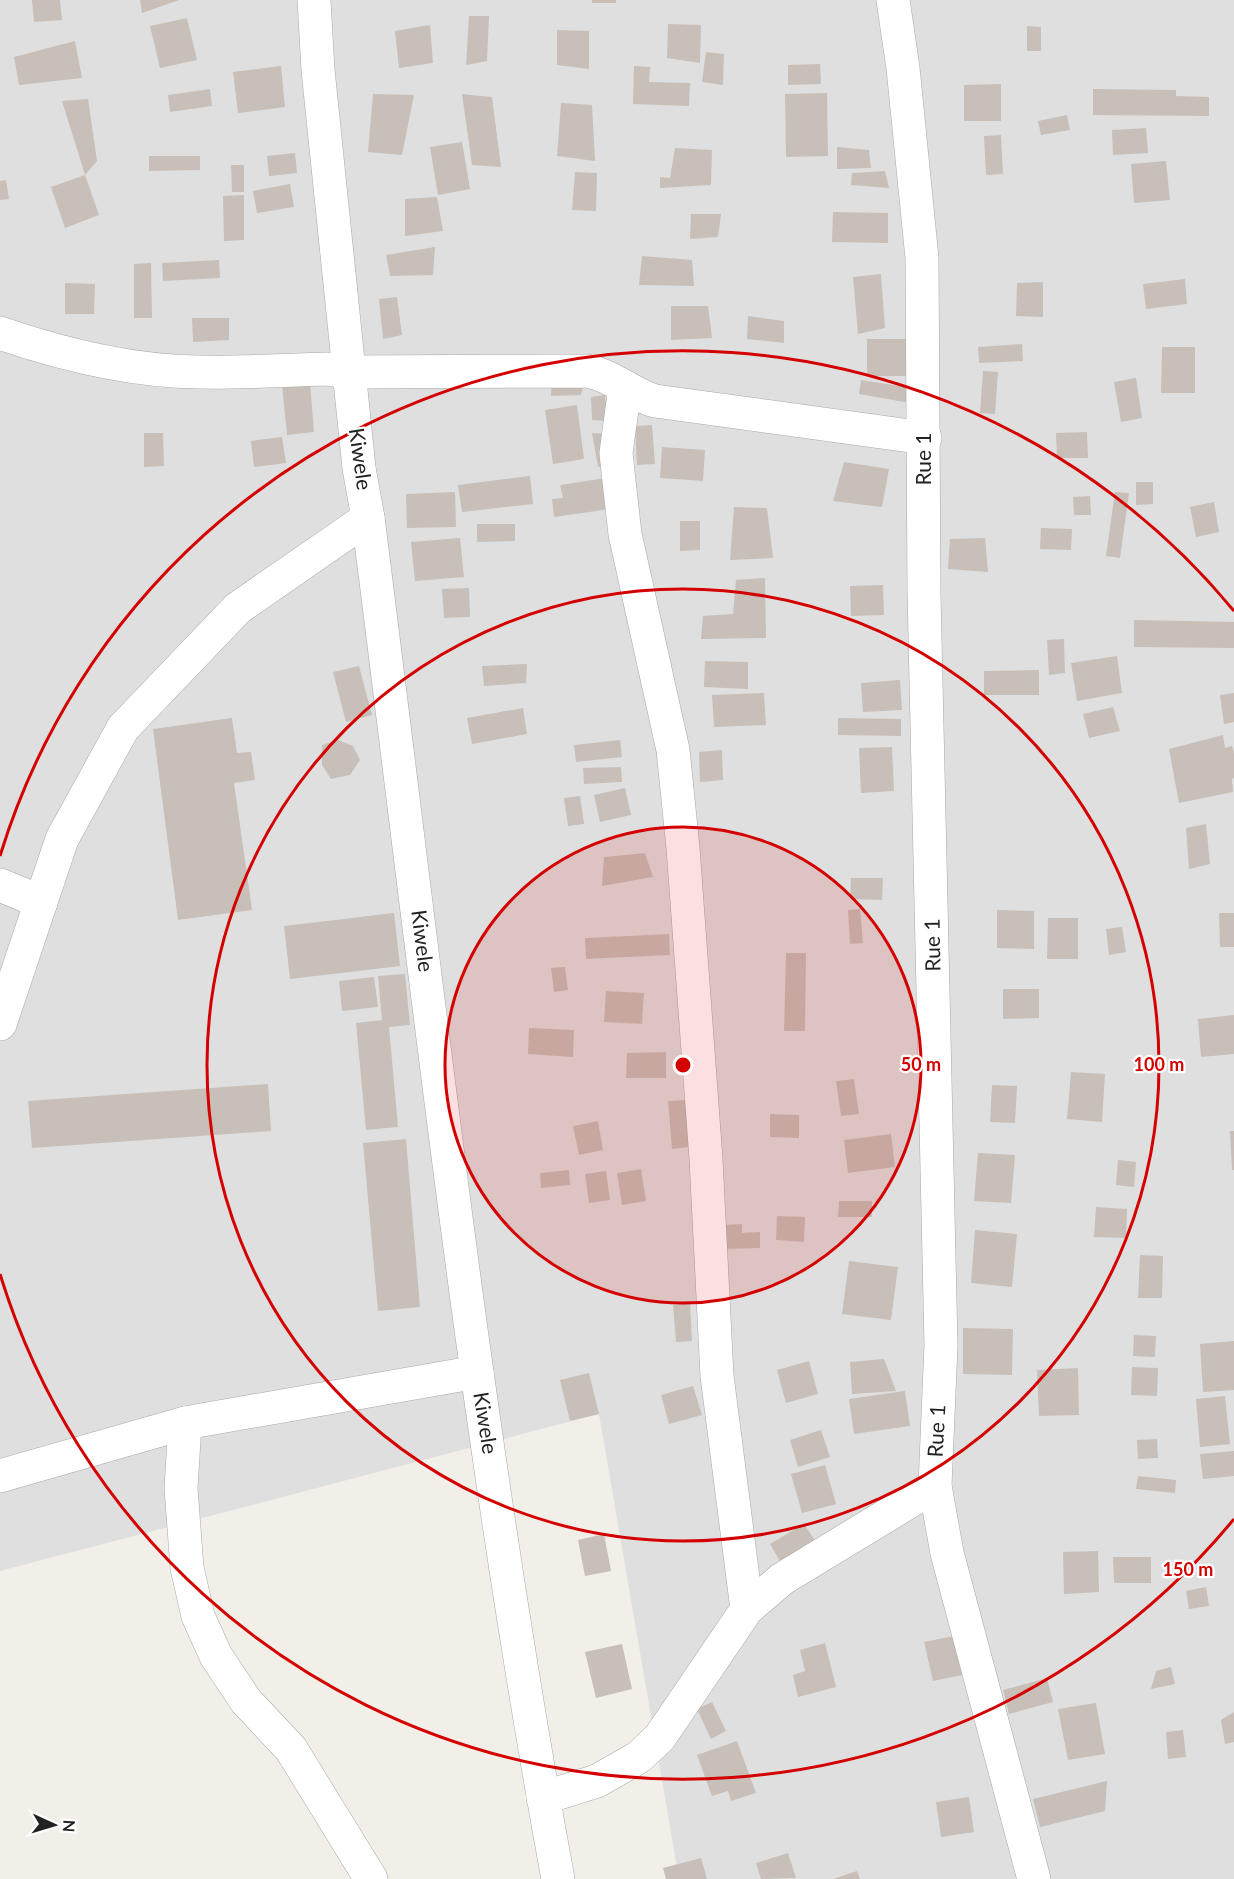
<svg xmlns="http://www.w3.org/2000/svg" width="1234" height="1879" font-family="Lato,sans-serif">
<style>
.residential{fill:#e0dfdf}
.building{fill:#c7bfb8}
.lines{fill:none;stroke-linecap:round;stroke-linejoin:round}
.minor-casing{stroke:#a9a9a9;stroke-width:34}
.minor{stroke:#fff;stroke-width:33}
.ring{fill:none;stroke:#d40000;stroke-width:3}
.labels{text-anchor:middle;stroke-width:4.5;stroke-linejoin:round;paint-order:stroke}
.street-label{font-size:21px;fill:#222;stroke:#fff}
.centre{fill:#d40000;stroke:#fff;stroke-width:3}
.ring-label{font-size:18px;text-anchor:middle;font-weight:bold;fill:#d40000;stroke:#fff;stroke-width:4.5;stroke-linejoin:round;paint-order:stroke}
</style>
<rect width="100%" height="100%" fill="#f2efe9"/>
<path class="residential" d="M0 0H1234V1879H679L599 1414 0 1571Z"/>
<g class="building">
<path d="M32 0H60L62 20 34 22Z"/>
<path d="M140 0H179L142 13Z"/>
<rect x="592" y="0" width="24" height="3"/>
<path d="M469 16H489L487 61 466 65Z"/>
<path d="M187 18 197 60 160 68 150 26Z"/>
<path d="M668 24 701 25 700 63 667 58Z"/>
<path d="M430 25 433 63 399 68 395 31Z"/>
<path d="M1027 26 1041 27V51H1027Z"/>
<path d="M557 30 589 31V69L557 65Z"/>
<path d="M75 41 82 78 19 85 14 57Z"/>
<path d="M706 52 724 54 723 85 702 82Z"/>
<path d="M820 64 821 84 788 85V65Z"/>
<path d="M281 66 285 107 238 113 233 72Z"/>
<path d="M634 66 650 67 649 82 690 83 689 106 633 104Z"/>
<path d="M1001 84V121H964V85Z"/>
<path d="M210 89 212 106 170 112 168 95Z"/>
<path d="M1093 89 1176 90V96L1209 97V116L1093 115Z"/>
<path d="M827 93 828 156 786 157 785 94Z"/>
<path d="M373 94 414 95 402 155 368 152Z"/>
<path d="M462 94 492 97 501 167 472 165Z"/>
<path d="M88 99 97 161 85 175 62 101Z"/>
<path d="M561 103 592 105 595 161 557 156Z"/>
<path d="M1067 115 1070 130 1041 135 1038 121Z"/>
<path d="M1146 128 1148 153 1113 155 1112 130Z"/>
<path d="M1001 135 1003 174 986 175 984 136Z"/>
<path d="M462 142 470 189 438 195 430 147Z"/>
<path d="M837 147 869 150 871 168 837 169Z"/>
<path d="M675 148 712 150 711 185 660 188V177L670 178Z"/>
<path d="M295 153 297 173 269 176 267 156Z"/>
<path d="M149 156H200V170L149 171Z"/>
<path d="M1166 161 1170 200 1134 203 1131 164Z"/>
<path d="M231 165H244V192H232Z"/>
<path d="M885 171 889 188 851 185 852 173Z"/>
<path d="M575 172 597 173 596 211 572 210Z"/>
<path d="M85 175 99 215 65 228 51 187Z"/>
<path d="M6 180 9 199 0 200V181Z"/>
<path d="M290 184 294 207 257 213 253 191Z"/>
<path d="M244 195V240L224 241 223 196Z"/>
<path d="M437 197 443 231 405 236V199Z"/>
<path d="M833 212 888 213V243L832 242Z"/>
<path d="M691 214H721L718 237 690 239Z"/>
<path d="M435 247 433 275 390 276 386 255Z"/>
<path d="M642 256 692 260 694 286 639 285Z"/>
<path d="M219 260 220 278 163 281 162 263Z"/>
<path d="M151 263 152 318H134V264Z"/>
<path d="M881 274 885 328 858 334 853 277Z"/>
<path d="M1185 279 1187 304 1146 309 1143 284Z"/>
<path d="M1043 282V317L1016 316 1017 283Z"/>
<path d="M65 283 95 284 94 314H65Z"/>
<path d="M397 297 402 335 383 339 379 299Z"/>
<path d="M671 306H708L712 338 671 340Z"/>
<path d="M748 316 784 321V343L747 339Z"/>
<path d="M192 318H229V340L193 342Z"/>
<rect x="867" y="339" width="39" height="37"/>
<path d="M1022 344 1023 361 979 363 978 347Z"/>
<path d="M1162 347H1195V393H1161Z"/>
<path d="M983 371 998 372 995 414 980 413Z"/>
<path d="M587 372 581 395 551 396 552 373Z"/>
<path d="M1136 378 1142 418 1121 422 1114 382Z"/>
<path d="M861 380 906 387 910 403 859 394Z"/>
<path d="M310 383 314 432 287 435 282 385Z"/>
<path d="M605 395 608 421 592 420 591 397Z"/>
<path d="M577 405 584 459 553 464 545 410Z"/>
<path d="M652 425 655 464 637 465 635 426Z"/>
<path d="M1087 432 1088 458H1057L1056 433Z"/>
<path d="M144 433H163L164 466 144 467Z"/>
<path d="M592 433 606 434 611 464 598 467Z"/>
<path d="M282 437 286 463 254 467 251 441Z"/>
<path d="M662 447 705 450 703 481 660 478Z"/>
<path d="M844 462 889 469 882 507 833 501Z"/>
<path d="M530 476 533 504 462 512 458 485Z"/>
<path d="M612 477 617 508 554 517 552 499 563 498 560 485Z"/>
<path d="M1136 482H1153V504L1136 505Z"/>
<path d="M455 492 456 527 407 528 406 494Z"/>
<path d="M1115 492 1129 493 1120 558 1106 556Z"/>
<path d="M1090 496 1091 515H1074L1073 497Z"/>
<path d="M1214 502 1219 532 1196 537 1190 507Z"/>
<path d="M734 507 767 508 773 558 730 560Z"/>
<path d="M680 521H700V550L680 551Z"/>
<path d="M477 524H515V541L477 542Z"/>
<path d="M1041 528 1072 529 1071 550 1040 549Z"/>
<path d="M460 538 464 577 415 581 411 542Z"/>
<path d="M985 538 988 572 948 569 950 539Z"/>
<path d="M765 578 766 638 701 639 703 616 733 614 736 580Z"/>
<path d="M883 585 884 615 851 616 850 586Z"/>
<path d="M469 588 470 617 444 618 442 589Z"/>
<path d="M1134 620 1234 622V648L1134 647Z"/>
<path d="M1064 639 1065 673 1049 675 1047 640Z"/>
<path d="M1117 656 1122 693 1077 701 1071 663Z"/>
<path d="M705 661 748 662V689L704 687Z"/>
<path d="M527 664 526 683 484 686 482 666Z"/>
<path d="M359 666 372 715 346 722 333 672Z"/>
<path d="M1039 670V695H984V671Z"/>
<path d="M900 680 902 710 863 712 861 683Z"/>
<path d="M764 693 766 725 714 727 712 695Z"/>
<path d="M1234 693V722L1224 724 1220 695Z"/>
<path d="M1113 707 1120 731 1089 738 1083 714Z"/>
<path d="M523 708 527 734 472 744 467 718Z"/>
<path d="M232 718 237 753 251 752 255 780 234 783 252 910 178 920 153 729Z"/>
<path d="M838 718 901 719V736L838 735Z"/>
<path d="M1223 735 1225 748 1232 746 1234 753V778L1232 779 1233 792 1179 803 1169 749Z"/>
<path d="M338 740 353 746 360 760 350 775 331 779 322 765V745Z"/>
<path d="M620 740 622 757 576 762 574 745Z"/>
<path d="M892 747 894 791 861 793 859 748Z"/>
<path d="M722 750 723 780 700 782 699 752Z"/>
<path d="M621 767 622 782 584 784 583 768Z"/>
<path d="M625 788 631 815 600 822 594 795Z"/>
<path d="M580 796 584 824 568 826 564 798Z"/>
<path d="M1206 824 1210 864 1189 869 1186 828Z"/>
<path d="M645 853 653 877 602 886 604 857Z"/>
<path d="M851 878H883L882 900 850 899Z"/>
<path d="M860 909 863 943 850 944 848 910Z"/>
<path d="M997 910 1034 911V949L997 948Z"/>
<path d="M394 913 400 966 290 979 284 926Z"/>
<path d="M1219 913H1234V947H1220Z"/>
<path d="M1048 918H1078V959H1047Z"/>
<path d="M1122 927 1126 952 1109 955 1106 929Z"/>
<path d="M669 934 670 955 586 959 585 938Z"/>
<path d="M786 953H806L805 1031H784Z"/>
<path d="M565 967 568 990 554 992 551 968Z"/>
<path d="M405 974 410 1025 389 1027 398 1127 366 1130 356 1023 382 1020 378 976Z"/>
<path d="M374 977 378 1007 342 1011 339 981Z"/>
<path d="M1003 989H1039V1018L1003 1019Z"/>
<path d="M606 991 644 993 642 1024 604 1022Z"/>
<path d="M1234 1015V1054L1201 1057 1198 1019Z"/>
<path d="M529 1028 574 1030 573 1057 528 1054Z"/>
<path d="M666 1052V1078H626L627 1053Z"/>
<path d="M1071 1072 1105 1074 1102 1122 1067 1119Z"/>
<path d="M854 1079 859 1114 841 1116 836 1081Z"/>
<path d="M268 1084 271 1131 32 1148 28 1101Z"/>
<path d="M992 1085 1017 1086 1015 1123 990 1122Z"/>
<path d="M685 1100 689 1147 672 1149 668 1101Z"/>
<path d="M770 1114 799 1115V1138L770 1137Z"/>
<path d="M598 1121 603 1150 579 1155 573 1126Z"/>
<path d="M1230 1131H1234V1170H1232Z"/>
<path d="M891 1134 895 1167 848 1173 844 1140Z"/>
<path d="M406 1139 420 1307 378 1311 363 1143Z"/>
<path d="M978 1153 1015 1155 1011 1203 974 1201Z"/>
<path d="M1118 1160 1136 1162 1134 1187 1116 1185Z"/>
<path d="M641 1169 646 1201 622 1205 617 1173Z"/>
<path d="M569 1170 570 1185 541 1188 540 1173Z"/>
<path d="M606 1171 610 1200 589 1203 585 1174Z"/>
<path d="M839 1201H872V1217H838Z"/>
<path d="M1096 1207 1127 1209 1126 1238 1094 1237Z"/>
<path d="M777 1216 805 1217 804 1242 776 1240Z"/>
<path d="M742 1224V1233L760 1232V1248L724 1249 723 1225Z"/>
<path d="M975 1230 1017 1234 1012 1287 971 1283Z"/>
<path d="M1140 1255 1163 1256 1162 1298H1138Z"/>
<path d="M849 1261 898 1267 891 1320 842 1314Z"/>
<path d="M690 1303 692 1341 676 1342 673 1305Z"/>
<path d="M963 1328 1013 1329 1012 1375 963 1374Z"/>
<path d="M1134 1335 1156 1336 1155 1357 1133 1356Z"/>
<path d="M1234 1341V1390L1203 1392 1200 1344Z"/>
<path d="M884 1359 896 1391 852 1394 850 1362Z"/>
<path d="M809 1361 818 1394 786 1403 777 1370Z"/>
<path d="M1132 1367 1158 1368 1157 1396 1131 1395Z"/>
<path d="M1078 1368 1079 1415 1039 1416 1037 1370Z"/>
<path d="M589 1373 599 1414 570 1421 560 1380Z"/>
<path d="M693 1386 702 1415 669 1424 661 1395Z"/>
<path d="M905 1391 910 1426 854 1434 849 1399Z"/>
<path d="M1225 1396 1230 1444 1200 1447 1196 1399Z"/>
<path d="M821 1430 830 1457 798 1467 790 1440Z"/>
<path d="M1157 1439 1158 1458 1138 1459 1137 1440Z"/>
<path d="M1234 1451V1476L1203 1479 1200 1454Z"/>
<path d="M825 1465 836 1504 802 1513 791 1474Z"/>
<path d="M1138 1476 1176 1480 1175 1493 1136 1489Z"/>
<path d="M804 1524 816 1542 781 1563 770 1544Z"/>
<path d="M604 1534 611 1571 585 1576 578 1540Z"/>
<path d="M1098 1551 1099 1592 1064 1594 1063 1552Z"/>
<path d="M1113 1557H1151V1583H1114Z"/>
<path d="M1206 1587 1209 1606 1189 1609 1186 1591Z"/>
<path d="M959 1635 967 1674 933 1681 924 1642Z"/>
<path d="M825 1643 836 1687 798 1697 793 1675 805 1671 800 1650Z"/>
<path d="M622 1644 632 1689 596 1698 585 1652Z"/>
<path d="M1171 1667 1175 1684 1151 1689 1156 1671Z"/>
<path d="M1047 1678 1053 1702 1009 1714 1003 1690Z"/>
<path d="M712 1702 726 1731 711 1739 697 1709Z"/>
<path d="M1096 1703 1105 1754 1068 1760 1058 1709Z"/>
<path d="M1234 1712V1742L1225 1744 1221 1720Z"/>
<path d="M1183 1730 1186 1757 1168 1759 1166 1732Z"/>
<path d="M737 1741 756 1793 731 1801 728 1791 712 1796 697 1755Z"/>
<path d="M1107 1781 1105 1811 1040 1827 1033 1799Z"/>
<path d="M969 1797 974 1832 941 1837 936 1802Z"/>
<path d="M788 1853 796 1878 761 1879 756 1863Z"/>
<path d="M701 1858 707 1879H666L663 1868Z"/>
<path d="M857 1871 860 1879H833Z"/>
</g>
<g class="lines">
<g class="minor-casing">
<g id="minor">
<path d="M314 0 318 70 359 468 368 518C426 972 475 1429 558 1879"/>
<path d="M893 0 903 68 922 258 924 593 941 1345 935 1486 947 1553 1034 1879"/>
<path d="M0 333C61 354 133 371 198 372 241 373 284 370 327 369L347 372 587 371C612 375 631 394 655 401L925 438"/>
<path d="M625 387 616 453 619 481 625 534 673 750 683 848 706 1159 717 1376 747 1609"/>
<path d="M0 885 41 902"/>
<path d="M0 1024 62 839 123 728 238 608 368 518"/>
<path d="M185 1423 181 1488 187 1568 198 1616 216 1656 246 1701 291 1749 371 1879"/>
<path d="M0 1476 185 1423 477 1372"/>
<path d="M543 1798 597 1781 639 1757 660 1737 747 1609 782 1579 935 1486"/>
</g>
</g>
<use href="#minor" class="minor"/>
</g>
<circle cx="683" cy="1065" r="238" fill="#d40000" fill-opacity=".12"/>
<g class="ring">
<circle cx="683" cy="1065" r="238"/>
<circle cx="683" cy="1065" r="476"/>
<path d="M1234 1519A714 714 0 0 1 0 1274M0 856A714 714 0 0 1 1234 611"/>
</g>
<g class="labels">
<g class="street-label">
<text transform="translate(360 459) rotate(82)" y="7">Kiwele</text>
<text transform="translate(924 459) rotate(-90)" y="7">Rue 1</text>
<text transform="translate(422 941) rotate(83)" y="7">Kiwele</text>
<text transform="translate(933 945) rotate(-91)" y="7">Rue 1</text>
<text transform="translate(485 1423) rotate(81)" y="7">Kiwele</text>
<text transform="translate(937 1431) rotate(-87)" y="7">Rue 1</text>
</g>
</g>
<circle cx="683" cy="1065" r="9" class="centre"/>
<g class="ring-label">
<text x="921" y="1071">50 m</text>
<text x="1159" y="1071">100 m</text>
<text x="1188" y="1576">150 m</text>
</g>
<g transform="translate(54 1825) rotate(94)" stroke="#ffffff" stroke-width="4.5" paint-order="stroke">
<path d="M0-4.5L10 22L0 15L-10 22Z" fill="#222222"/>
<text y="-9" font-size="16" font-weight="bold" text-anchor="middle" fill="#222222">N</text>
</g>
</svg>
